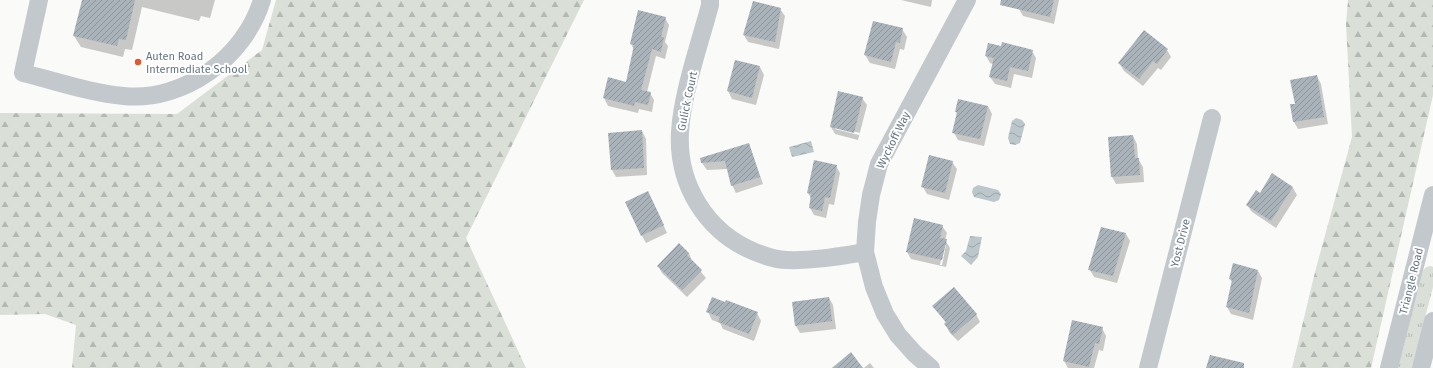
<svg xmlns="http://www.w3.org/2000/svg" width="1433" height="368" font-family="'Fira Sans',sans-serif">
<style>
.grass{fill:url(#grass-tufts)}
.forest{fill:url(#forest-firs)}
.water{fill:url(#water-waves)}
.shadow{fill:#0003;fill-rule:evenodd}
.building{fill:url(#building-hatch)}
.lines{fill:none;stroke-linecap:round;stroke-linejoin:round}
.minor{stroke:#c3c8cc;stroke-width:18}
.poi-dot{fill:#e4572e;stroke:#fff;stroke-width:1.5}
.labels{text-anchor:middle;stroke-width:4;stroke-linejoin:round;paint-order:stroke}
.poi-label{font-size:11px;fill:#657683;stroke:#fff;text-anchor:start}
.street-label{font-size:11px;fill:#657683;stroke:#fff}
</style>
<defs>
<pattern id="grass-tufts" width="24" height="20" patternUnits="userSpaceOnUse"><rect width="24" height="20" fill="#dadfd7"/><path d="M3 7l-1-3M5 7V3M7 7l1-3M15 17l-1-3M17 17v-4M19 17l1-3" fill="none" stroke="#b4b9b4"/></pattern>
<pattern id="forest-firs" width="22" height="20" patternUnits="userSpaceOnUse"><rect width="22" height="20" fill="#dadfd7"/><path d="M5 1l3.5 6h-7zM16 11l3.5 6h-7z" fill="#b4b9b4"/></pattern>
<pattern id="water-waves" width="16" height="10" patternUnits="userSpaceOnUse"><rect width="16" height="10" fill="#bbc7cb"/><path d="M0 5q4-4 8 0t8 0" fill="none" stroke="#9ca6aa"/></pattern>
<pattern id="building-hatch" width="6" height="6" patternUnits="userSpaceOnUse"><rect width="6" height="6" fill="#aab3b9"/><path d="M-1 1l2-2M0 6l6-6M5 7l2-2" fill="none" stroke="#8e969c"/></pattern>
</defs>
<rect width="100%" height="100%" fill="#fafaf8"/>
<path class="grass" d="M1431 266 1433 267V287L1412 368H1398L1423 271 1426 267Z"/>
<g class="forest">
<path d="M276 0H584L466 238 526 368H72L76 325 45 314 0 315V113L177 114 262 50Z"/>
<path d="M1348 0H1433V95L1371 368H1292L1315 272 1352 137 1346 24Z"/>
</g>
<g class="water">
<path d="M1016 118 1022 120 1025 124 1020 143 1015 145 1010 144 1008 138 1012 121Z"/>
<path d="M811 141 814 152 792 157 789 147Z"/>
<path d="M978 185 998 190 1001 194 999 200 994 202 974 197 972 192 973 188Z"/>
<path d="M970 236 982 237 978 257 971 265 961 256 966 251Z"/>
</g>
<g class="shadow">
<path d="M83 0H215L210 18 201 16 199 21 142 7 132 50 125 49 123 57 81 47 74 36Z"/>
<path d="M901 0H932L931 7Z"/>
<path d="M1021 0H1059L1054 24 1023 16 1019 9Z"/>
<path d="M780 9 785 16 779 49 748 42 744 35Z"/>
<path d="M665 18 669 25 665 42 668 46 665 59 656 56 647 92 650 93 654 100 652 112 639 109 638 113 608 106 604 98 626 83 634 50 631 44Z"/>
<path d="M902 29 907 37 904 50 900 49 895 69 870 63 865 55Z"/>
<path d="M1167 50 1171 57 1161 70 1158 68 1143 86 1124 71 1119 63Z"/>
<path d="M1032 51 1036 58 1032 78 1014 74 1011 88 995 84 990 77 993 64 990 63 986 56Z"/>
<path d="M760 67 764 75 756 105 732 99 728 91Z"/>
<path d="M1317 76 1321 84 1328 124 1298 129 1294 122 1296 104Z"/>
<path d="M862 98 867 105 858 140 835 134 831 127ZM835 127 860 133 859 135 835 129Z"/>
<path d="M988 106 992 114 984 146 958 140 954 133 958 115 956 112Z"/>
<path d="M642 131 646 139 647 175 616 177 612 170Z"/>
<path d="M1133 136 1137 144 1138 159 1143 167 1144 182 1116 184 1112 177Z"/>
<path d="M748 144 752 152 763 184 736 193 732 185 728 169 707 170 702 163Z"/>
<path d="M952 162 957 169 949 200 927 194 923 187Z"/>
<path d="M836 166 840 173 834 205 829 204 826 218 814 215 810 208 811 198 808 193Z"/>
<path d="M1272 175 1293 188 1297 195 1276 228 1252 212 1247 205 1260 194Z"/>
<path d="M652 200 667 233 646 243 642 236Z"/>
<path d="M942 226 947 233 945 240 950 248 946 267 911 259 907 252ZM944 245H946L942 265H940Z"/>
<path d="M1126 234 1130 241 1117 283 1094 277 1090 270Z"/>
<path d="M689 253 692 261 706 278 687 297 662 273 658 266Z"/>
<path d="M1258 271 1262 278 1253 320 1231 314 1227 307 1233 284 1230 279Z"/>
<path d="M829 298 833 305 836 329 800 333 796 326 793 302Z"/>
<path d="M934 306 976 314 980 322 958 341 949 332 946 323Z"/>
<path d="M708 312 757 313 761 321 754 341 723 329 720 323 712 320Z"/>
<path d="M1102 328 1106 336 1103 351 1099 350 1094 368H1068L1064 361Z"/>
<path d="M870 363 874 368H864Z"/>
</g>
<g class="building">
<path d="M82 0H135L126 40 119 39 117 46 73 36Z"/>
<path d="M1001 0H1054L1050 17 1000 5Z"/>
<path d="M753 1 781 8 775 42 743 35Z"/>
<path d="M638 10 666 17 661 37H664L661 52 652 49 641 90 651 92 648 105 635 102 634 106 603 98 608 77 626 82 634 45 630 44Z"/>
<path d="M873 21 903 28 900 43 896 42 891 62 864 55Z"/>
<path d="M1144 30 1168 49 1157 64 1153 61 1139 79 1118 63Z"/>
<path d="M1002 42 1033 50 1028 71 1010 67 1007 81 989 77 994 58 985 56 988 43 1001 46Z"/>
<path d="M735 60 760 66 752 98 727 91Z"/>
<path d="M1317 75 1324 117 1293 122 1290 104H1295L1290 80Z"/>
<path d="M838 91 863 97 854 133 830 127Z"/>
<path d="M958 99 988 106 980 139 952 133 957 112H955Z"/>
<path d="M642 130 644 168 611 170 608 133Z"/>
<path d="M1133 135 1135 158H1139L1140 175 1111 177 1108 137Z"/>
<path d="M749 143 760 177 731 186 725 161 701 163 700 158Z"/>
<path d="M929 155 953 161 945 193 921 187Z"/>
<path d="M814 160 837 165 830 198 825 197 822 211 809 208 811 194 807 193Z"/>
<path d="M1272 173 1293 187 1271 221 1246 205 1256 190 1260 193Z"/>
<path d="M648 191 664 225 641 236 625 202Z"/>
<path d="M914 218 943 225 940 238 947 239 942 260 906 252Z"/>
<path d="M1101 227 1126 233 1113 276 1088 270Z"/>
<path d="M679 243 689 253 687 255 702 270 682 290 657 266Z"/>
<path d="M1233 263 1258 270 1249 313 1226 307 1232 280 1229 279Z"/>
<path d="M954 287 977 314 953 335 944 324 946 322 932 306Z"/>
<path d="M712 297 725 302 726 300 758 312 749 334 718 322 720 317 706 312Z"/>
<path d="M829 297 832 321 795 326 792 302Z"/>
<path d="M1072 320 1103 327 1099 344 1095 343 1089 367 1063 361Z"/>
<path d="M851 352 863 368H832Z"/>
<path d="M1210 355 1244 363V368H1206Z"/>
</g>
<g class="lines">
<g class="minor">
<path d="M39 0 23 73C56 81 90 93 124 96 184 102 245 57 262 0"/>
<path d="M710 0V5C700 43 682 94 680 132 677 184 706 232 755 252 765 256 776 260 787 260 813 261 840 256 865 252"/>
<path d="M931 368 915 354 898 335 885 314 874 287 865 252 867 222 871 195 879 164 967 0"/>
<path d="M1148 368 1212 118"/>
<path d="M1389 368 1433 195"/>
<path d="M1421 368 1433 321"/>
</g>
</g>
<circle class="poi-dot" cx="138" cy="62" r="4"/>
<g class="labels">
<g class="poi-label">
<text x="146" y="60">Auten Road<tspan x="146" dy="13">Intermediate School</tspan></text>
</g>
<g class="street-label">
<text transform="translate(687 101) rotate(-78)" y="4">Gulick Court</text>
<text transform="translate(893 140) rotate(-64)" y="4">Wyckoff Way</text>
<text transform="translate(1180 243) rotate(-76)" y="4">Yost Drive</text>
<text transform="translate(1411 281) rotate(-76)" y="4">Triangle Road</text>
</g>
</g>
</svg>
